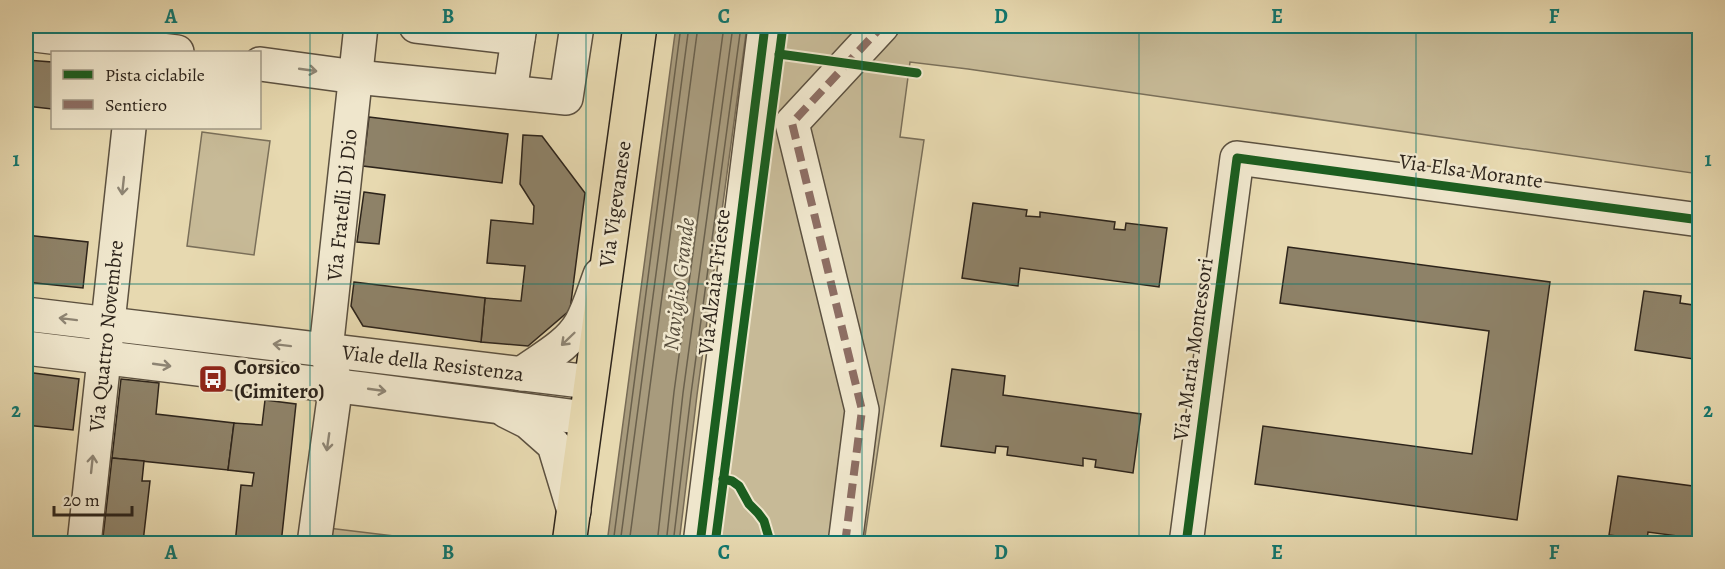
<svg xmlns="http://www.w3.org/2000/svg" width="1725" height="569" font-family="Alegreya,serif">
<style>
.green{fill:#c7ba97;stroke:#7a6f59;stroke-width:1.5}
.water{fill:#a89b7d;stroke:#776b56;stroke-width:1.5}
.lines{fill:none;stroke-linecap:round;stroke-linejoin:round}
.shore{stroke:#6a604c;stroke-width:1.5}
.building{fill:#8e8268;stroke:#2d241b;stroke-width:1.5}
.minor-casing{stroke:#5c5140;stroke-width:36}
.major-casing{stroke:#2d241b;stroke-width:36}
.minor{stroke:#efe6cc;stroke-width:33}
.major{stroke:#e7d9b0;stroke-width:33}
.quiet{stroke:#8d6e63;stroke-width:8;stroke-dasharray:15 8;stroke-linecap:butt}
.cycleway-casing{stroke:#efe6cc;stroke-width:13}
.cycleway{stroke:#1b5e20;stroke-width:9}
.oneway{stroke:#8e8574}
.grid{fill:none;stroke:#0f766e;stroke-width:1.5;stroke-opacity:0.55}
.labels{text-anchor:middle;stroke-width:5;stroke-linejoin:round;paint-order:stroke}
.street-label{font-size:21px;fill:#2d241b;stroke:#efe6cc}
.poi-label{font-size:21px;font-weight:bold;fill:#2d241b;stroke:#efe6cc;text-anchor:start}
.water-label{font-size:22px;font-style:italic;fill:#584e3d;stroke:#efe6cc}
.neatline{fill:none;stroke:#0f766e;stroke-width:2}
.grid-label{font-size:20px;text-anchor:middle;font-weight:bold;fill:#0f766e}
</style>
<rect width="100%" height="100%" fill="#e7d9b0"/>
<filter id="stains"><feTurbulence type="fractalNoise" baseFrequency=".00333" numOctaves="4"/><feColorMatrix values="0 0 0 0 .2 0 0 0 0 .09 0 0 0 0 .02 0 0 0 .5 -.17"/></filter>
<radialGradient id="worn" r=".72"><stop offset=".6" stop-color="#630" stop-opacity="0"/><stop offset="1" stop-color="#630" stop-opacity=".3"/></radialGradient>
<g class="green">
<path d="M785 26H1699V174L968 69 910 62 900 137 924 140 864 543 715 544Z"/>
<path d="M202 132 270 141 254 255 187 246Z"/>
<path d="M328 528 452 543 326 544Z"/>
</g>
<path class="water" d="M676 26H747L697 395 679 543H607Z"/>
<g class="lines">
<g class="shore">
<path d="M613 544 681 26"/>
<path d="M620 544 689 26"/>
<path d="M629 544 698 26"/>
<path d="M657 544 674 392 724 26"/>
<path d="M666 544 683 393 733 26"/>
<path d="M673 544 691 394 741 26"/>
</g>
</g>
<g class="building">
<path d="M26 60 52 62V109L26 106Z"/>
<path d="M369 117 508 134 502 183 363 166Z"/>
<path d="M523 135 542 136 585 193 570 310 528 346 481 342 485 298 521 301 525 266 487 263 491 220 533 224 534 206 520 184Z"/>
<path d="M364 192 385 195 379 244 357 242Z"/>
<path d="M973 203 1027 210 1026 216 1040 217V212L1115 222 1114 229 1125 230 1126 223 1167 228 1159 287 1020 268 1018 286 962 278Z"/>
<path d="M26 235 88 242 83 288 26 282Z"/>
<path d="M1288 247 1550 282 1517 520 1255 484 1263 426 1472 454 1489 331 1280 303Z"/>
<path d="M354 282 485 298 481 342 363 326 351 306Z"/>
<path d="M1644 291 1681 296 1680 303 1700 306V360L1635 350Z"/>
<path d="M952 369 1005 376 1003 395 1141 414 1133 473 1095 467 1096 460 1083 458V466L1007 455 1008 447 996 446 995 453 941 446Z"/>
<path d="M26 372 79 379 73 430 26 425Z"/>
<path d="M121 379 159 383 156 414 234 423 228 470 112 458Z"/>
<path d="M265 400 296 404 281 544H235L241 485 252 486 254 473 228 470 234 423 262 425Z"/>
<path d="M112 458 144 461 142 481H150L143 542 103 537Z"/>
<path d="M1618 476 1700 487V539L1648 532 1647 540 1609 535Z"/>
<path d="M103 537 143 542 160 544H103Z"/>
</g>
<g class="lines">
<g class="minor-casing">
<g id="minor">
<path d="M416 26 518 38"/>
<path d="M26 34 177 52"/>
<path d="M260 64 356 77 566 98 577 26"/>
<path d="M510 92 520 26"/>
<path d="M26 314 590 382"/>
<path d="M26 348C212 370 399 393 585 418"/>
<path d="M521 374C541 359 568 346 581 323 589 309 594 291 600 275"/>
<path d="M506 411 528 422 554 445 574 511"/>
<path d="M84 544 129 128"/>
<path d="M314 544 336 384 326 350 361 26"/>
<path d="M700 544 765 26"/>
<path d="M845 544 862 410 792 123 882 26"/>
<path d="M1186 544 1237 158 1700 220"/>
</g>
</g>
<g class="major-casing">
<path id="major" d="M569 544 640 26"/>
</g>
<use href="#minor" class="minor"/>
<use href="#major" class="major"/>
<path class="quiet" d="M845 544 862 410 792 123 882 26"/>
<g class="cycleway-casing">
<g id="cycleway">
<path d="M779 54 917 73"/>
<path d="M723 479 732 481 739 486 749 504 758 513 764 521 769 538 772 544"/>
<path d="M700 544 765 26"/>
<path d="M715 544 783 26"/>
<path d="M1186 544 1237 158 1700 220"/>
</g>
</g>
<use href="#cycleway" class="cycleway"/>
</g>
<defs><path id="oneway-shaft" d="M-6 0H5M1.5-3L5.5 0L1.5 3" fill="none" stroke-width="1.6" stroke-linecap="round" stroke-linejoin="round" transform="scale(1.5)"/></defs>
<g class="oneway">
<use href="#oneway-shaft" transform="translate(308 70) rotate(8)"/>
<use href="#oneway-shaft" transform="translate(123 186) rotate(96)"/>
<use href="#oneway-shaft" transform="translate(68 319) rotate(-173)"/>
<use href="#oneway-shaft" transform="translate(568 339) rotate(136)"/>
<use href="#oneway-shaft" transform="translate(282 345) rotate(-173)"/>
<use href="#oneway-shaft" transform="translate(162 365) rotate(8)"/>
<use href="#oneway-shaft" transform="translate(377 390) rotate(8)"/>
<use href="#oneway-shaft" transform="translate(328 442) rotate(98)"/>
<use href="#oneway-shaft" transform="translate(92 464) rotate(-84)"/>
</g>
<path class="grid" d="M310 26V544M586 26V544M862 26V544M1139 26V544M1416 26V544M26 284H1700"/>
<defs>
<g id="bus-square" transform="scale(1.5)"><rect x="-9" y="-9" width="18" height="18" rx="4" fill="#8f2418" stroke="#efe6cc"/><path d="M-5-6H5V4H4V6H2V4H-2V6H-4V4H-5ZM-3.5-4V0h7V-4ZM-3.5 1.2v1.5H-2V1.2ZM2 1.2v1.5H3.5V1.2Z" fill="#fff"/></g>
</defs>
<g fill-rule="evenodd">
<use href="#bus-square" x="213" y="379"/>
</g>
<g class="labels">
<g class="street-label">
<text transform="translate(1471 171) rotate(8)" y="7">Via Elsa Morante</text>
<text transform="translate(615 204) rotate(-82)" y="7">Via Vigevanese</text>
<text transform="translate(342 205) rotate(-84)" y="7">Via Fratelli Di Dio</text>
<text transform="translate(714 282) rotate(-83)" y="7">Via Alzaia Trieste</text>
<text transform="translate(106 336) rotate(-84)" y="7">Via Quattro Novembre</text>
<text transform="translate(1193 349) rotate(-82)" y="7">Via Maria Montessori</text>
<text transform="translate(433 363) rotate(7)" y="7">Viale della Resistenza</text>
</g>
<g class="poi-label">
<text x="234" y="374">Corsico<tspan x="234" dy="24">(Cimitero)</tspan></text>
</g>
<g class="water-label">
<text transform="translate(678 284) rotate(-83)" y="8">Naviglio Grande</text>
</g>
</g>
<rect width="1725" height="569" fill="none" stroke="#e7d9b0" stroke-width="66"/>
<rect x="51" y="51" width="210" height="78" fill="#efe6cc" stroke="#a19885" stroke-width="1.5"/>
<rect x="63" y="70" width="30" height="9" fill="#1b5e20" stroke="#a19885" stroke-width="1.5"/>
<text x="105" y="81" font-size="18" fill="#2d241b">Pista ciclabile</text>
<rect x="63" y="100" width="30" height="9" fill="#8d6e63" stroke="#a19885" stroke-width="1.5"/>
<text x="105" y="111" font-size="18" fill="#2d241b">Sentiero</text>
<path d="M54 506v9h78v-9" fill="none" stroke="#2d241b" stroke-width="3"/>
<text x="63" y="506" font-size="18" fill="#2d241b" stroke="#efe6cc" stroke-width="4.5" paint-order="stroke">20 m</text>
<rect x="33" y="33" width="1659" height="503" class="neatline"/>
<g class="grid-label">
<text x="171" y="23">A</text>
<text x="448" y="23">B</text>
<text x="724" y="23">C</text>
<text x="1001" y="23">D</text>
<text x="1277" y="23">E</text>
<text x="1554" y="23">F</text>
<text x="16" y="166">1</text>
<text x="1708" y="166">1</text>
<text x="16" y="417">2</text>
<text x="1708" y="417">2</text>
<text x="171" y="559">A</text>
<text x="448" y="559">B</text>
<text x="724" y="559">C</text>
<text x="1001" y="559">D</text>
<text x="1277" y="559">E</text>
<text x="1554" y="559">F</text>
</g>
<rect width="100%" height="100%" filter="url(#stains)"/>
<rect width="100%" height="100%" fill="url(#worn)"/>
</svg>
